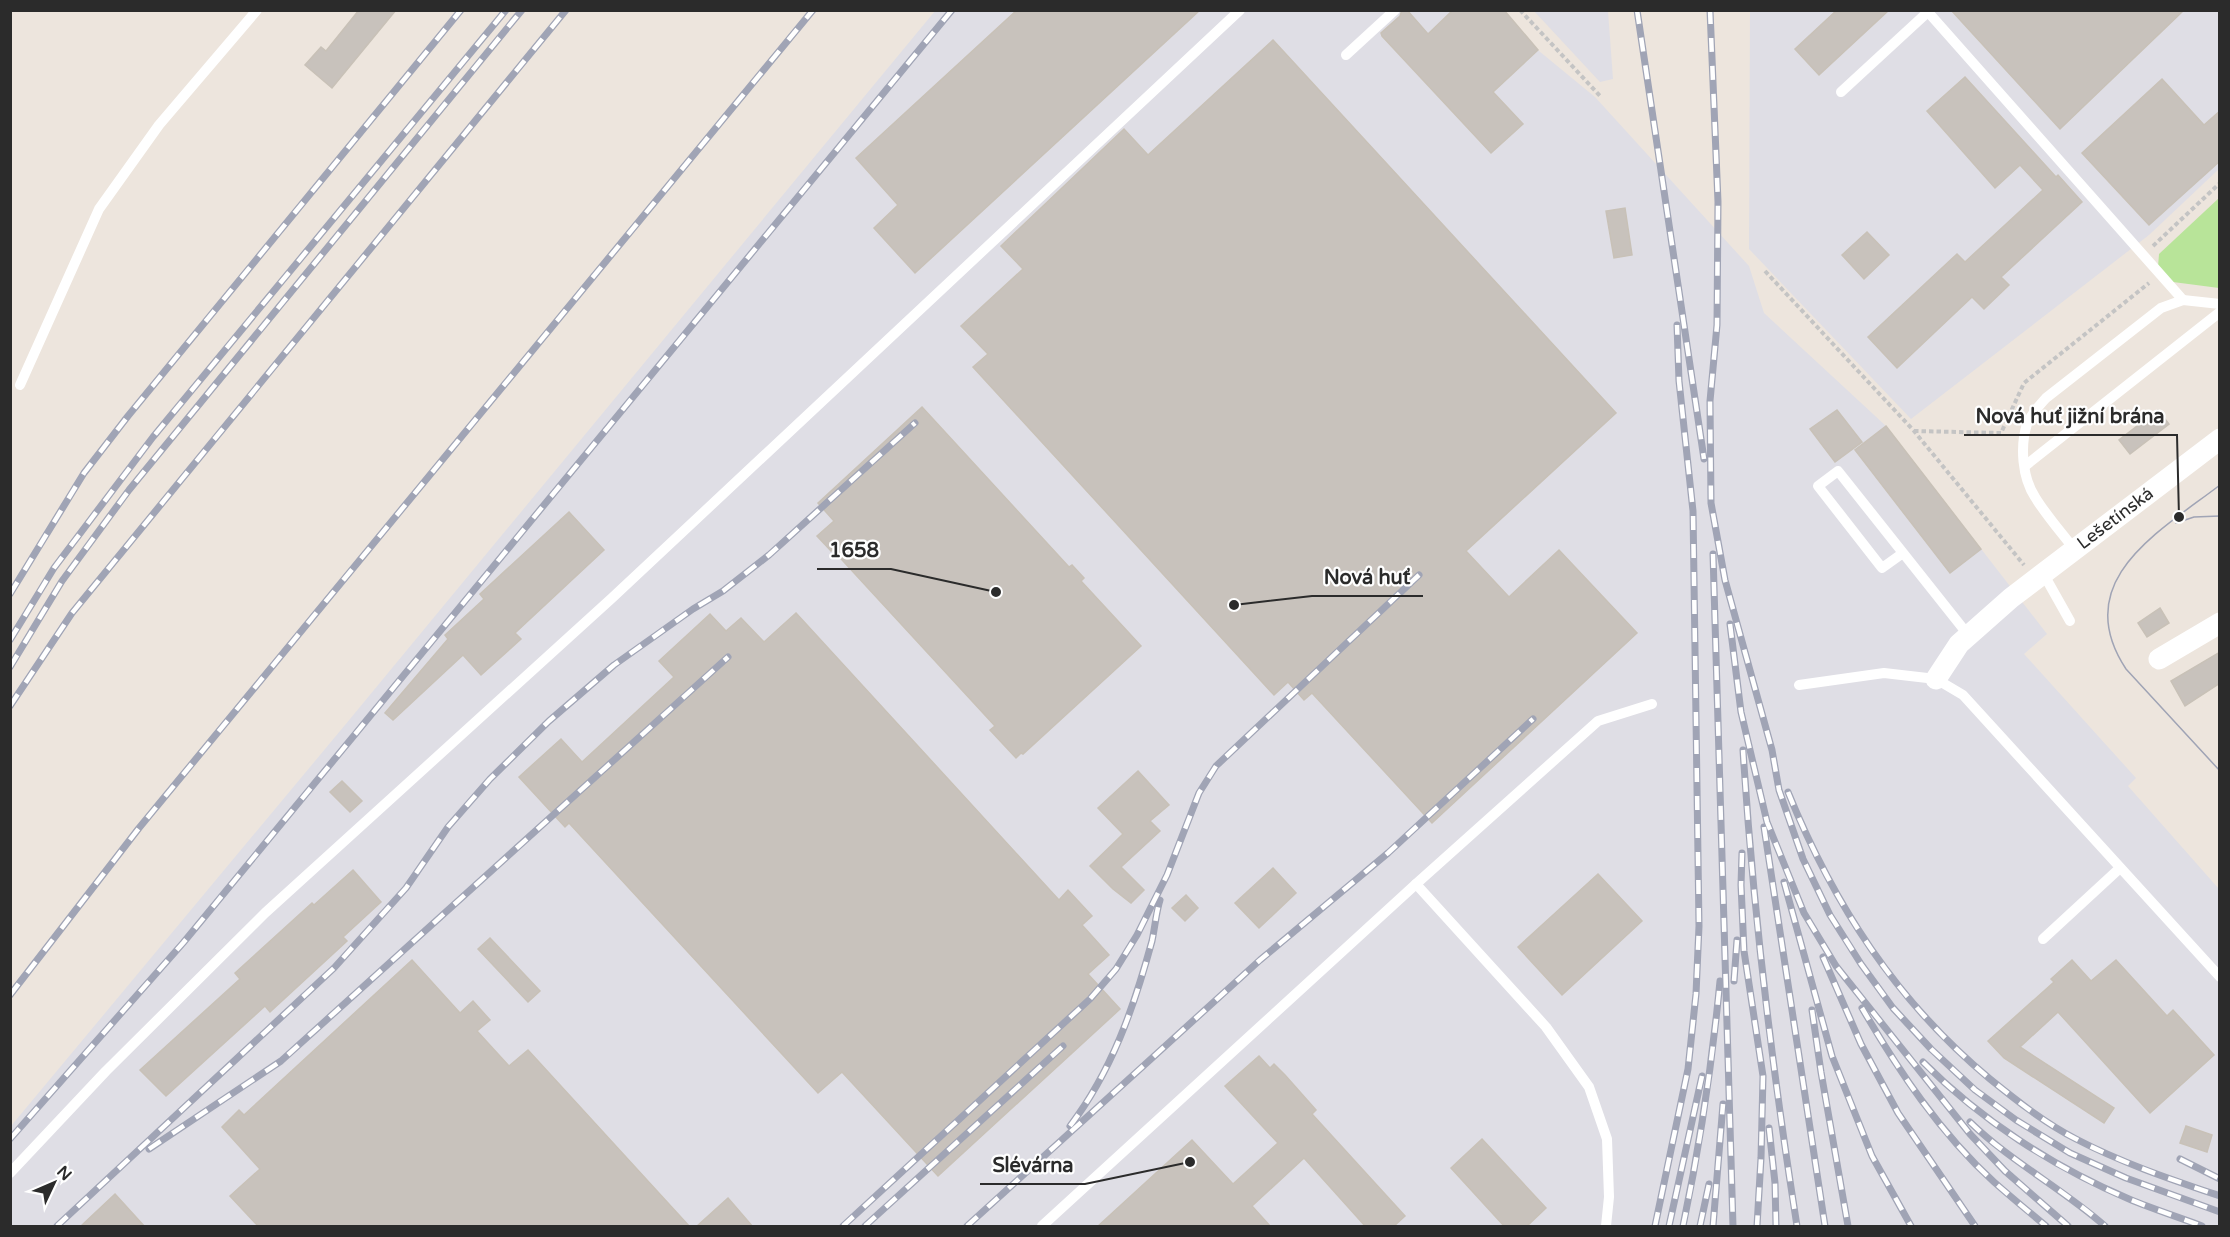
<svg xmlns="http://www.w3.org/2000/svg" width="2230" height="1237" font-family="'Varela Round',sans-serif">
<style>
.industrial{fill:#dfdee5}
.green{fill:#b8e499}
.building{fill:#c8c2bc;stroke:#c8c1b7;stroke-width:1.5}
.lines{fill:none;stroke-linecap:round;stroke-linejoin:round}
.path{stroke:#c4c4c4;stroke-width:4;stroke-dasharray:4.5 3;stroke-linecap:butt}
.lane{stroke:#fff;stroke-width:10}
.street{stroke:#fff;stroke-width:21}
.tram{stroke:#a0a4b5;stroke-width:1.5}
.rail-casing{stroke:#a0a4b5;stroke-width:7}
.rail{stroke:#fff;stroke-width:4.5;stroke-dasharray:14;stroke-linecap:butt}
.labels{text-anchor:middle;stroke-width:4.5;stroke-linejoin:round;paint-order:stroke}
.street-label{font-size:18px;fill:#2b2b2b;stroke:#fff}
.leader{fill:none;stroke:#2b2b2b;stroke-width:2}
.callout-dot{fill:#2b2b2b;stroke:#fff;stroke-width:2}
.callout-label{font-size:20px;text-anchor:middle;font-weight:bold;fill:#2b2b2b;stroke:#fff;stroke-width:4.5;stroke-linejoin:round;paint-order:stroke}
</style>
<rect width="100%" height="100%" fill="#ede5dd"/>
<g class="industrial">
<path d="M935 11H1502L1539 51 1595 97 1749 266 1764 313 1886 426 2047 634 2024 654 2136 778 2128 786 2219 889V1226H11V1126L350 719Z"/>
<path d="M1534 11H1608L1613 79 1600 82Z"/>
<path d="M1750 11H2219V169L2149 235 1911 419 1749 249Z"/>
</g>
<path class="green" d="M2219 198V288L2173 282 2158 267 2159 254Z"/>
<g class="building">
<path d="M359 10H396L332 88 305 65 321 47 326 51Z"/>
<path d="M1017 10H1200L915 273 874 228 898 205 856 158Z"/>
<path d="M1402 10H1407L1428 34 1453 10H1504L1538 50 1493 92 1523 124 1491 153 1382 36 1381 33 1400 16Z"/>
<path d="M1837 10H1889L1819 75 1795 49Z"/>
<path d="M1951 10H2184L2060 129Z"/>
<path d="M1273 40 1616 413 1466 551 1509 597 1559 550 1637 633 1432 823 1312 693 1304 700 1288 682 1274 695 973 367 988 354 961 326 1023 269 1001 246 1124 129 1148 155Z"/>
<path d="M1965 77 2056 177 2058 175 2082 202 2001 277 2009 285 1984 309 1972 297 1897 368 1868 337 1957 254 1965 262 2043 190 2020 165 1995 188 1927 111Z"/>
<path d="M2162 79 2204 125 2220 111V161L2149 225 2082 153Z"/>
<path d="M1625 208 1632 255 1614 258 1606 211Z"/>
<path d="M1867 232 1889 255 1864 279 1842 255Z"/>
<path d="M922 407 1069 567 1072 565 1084 578 1081 581 1141 646 1023 754 1021 753 1016 758 990 730 995 726 832 549 831 551 817 536 834 521 818 503Z"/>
<path d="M1837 410 1862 442 1835 462 1810 429Z"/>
<path d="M2158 410 2169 424 2130 454 2119 440Z"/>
<path d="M1886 426 1981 549 1950 573 1855 450Z"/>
<path d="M569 512 604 550 515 633 521 639 481 675 463 655 393 720 385 713 448 639 445 635 484 599 480 594Z"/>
<path d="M2160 608 2169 623 2147 637 2138 623Z"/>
<path d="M796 613 1059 900 1068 890 1092 916 1082 925 1109 955 1088 974 1120 1009 938 1176 842 1072 818 1093 569 823 565 827 519 777 561 739 582 762 674 677 659 661 710 614 726 631 741 618 764 642Z"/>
<path d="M2220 652V683L2185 706 2171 681Z"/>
<path d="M1138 771 1169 805 1150 821 1160 831 1121 867 1144 890 1131 903 1113 889 1090 866 1123 834 1098 808Z"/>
<path d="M342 781 362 801 350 812 330 792Z"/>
<path d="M1273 868 1296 893 1259 928 1235 903Z"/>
<path d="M353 870 381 902 343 937 347 941 270 1012 265 1006 166 1096 140 1070 240 979 235 973 312 903 314 905Z"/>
<path d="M1598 874 1642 921 1562 995 1518 947Z"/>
<path d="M1186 895 1198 908 1185 921 1172 908Z"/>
<path d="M490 938 540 991 528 1002 478 949Z"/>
<path d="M412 960 460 1013 473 1001 490 1020 477 1031 509 1066 528 1050 690 1227H259L230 1196 260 1169 222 1127 239 1110 244 1115Z"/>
<path d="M2072 960 2091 981 2116 960 2167 1016 2173 1010 2214 1055 2150 1113 2058 1012 2020 1047 2114 1108 2104 1123 2004 1058 1988 1041 2054 982 2051 979Z"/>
<path d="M1259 1056 1270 1068 1274 1064 1285 1075 1316 1110 1312 1114 1405 1216 1393 1227H1366L1304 1158 1252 1206 1271 1227H1097L1192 1140 1233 1184 1278 1143 1225 1086Z"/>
<path d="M2186 1126 2212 1135 2207 1152 2180 1143Z"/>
<path d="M1482 1139 1546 1208 1526 1227H1505L1451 1168Z"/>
<path d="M115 1194 145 1227H80Z"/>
<path d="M728 1198 753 1227H696Z"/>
</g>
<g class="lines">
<g class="path">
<path d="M1520 10 1601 97"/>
<path d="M2153 246 2220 183"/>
<path d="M1765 271 1914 431 2024 565"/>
<path d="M1914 431 2001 433 2024 383 2149 283"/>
</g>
<g class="lane">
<path d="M1928 12 2183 300"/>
<path d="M1346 55 1395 10"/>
<path d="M1841 92 1930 10"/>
<path d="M20 385 99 209 159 125 257 10"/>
<path d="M2025 466 2220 312"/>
<path d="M2074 549C2061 532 2046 515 2035 497 2022 477 2020 446 2027 424 2031 414 2039 406 2046 398L2161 308 2183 300 2220 304"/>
<path d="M1903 553 1882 568 1818 486 1838 471 1969 636"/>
<path d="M2043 573 2070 621"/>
<path d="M1799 685 1884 673 1936 679 1963 695 2220 977"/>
<path d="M1416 884 1546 1027 1589 1087 1607 1139 1609 1197 1606 1226"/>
<path d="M2043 939 2120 868"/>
<path d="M10 1173 106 1071 265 913 612 598 1240 10"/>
<path d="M1042 1226 1416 884 1598 721 1652 704"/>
</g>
<g class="street">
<path d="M2159 659 2220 623"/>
<path d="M1936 679 1959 644 2011 598 2220 439"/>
</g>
<g class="tram">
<path d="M2220 485C2160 531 2068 581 2126 669L2220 771"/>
<path d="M2176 523 2194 517 2220 516"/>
</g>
<g class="rail-casing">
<g id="rail">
<path d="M1637 10 1704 459"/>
<path d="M1710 10 1718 202 1717 325 1710 401 1711 503 1725 580 1772 750 1779 790 1803 859 1830 915 1861 964 1893 1008 1931 1049 1975 1090 2016 1120 2070 1153 2126 1178 2220 1212"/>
<path d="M1713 554 1733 1226"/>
<path d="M10 594 84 473 128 416 461 10"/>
<path d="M1730 624 1741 712 1767 822 1804 913 1836 966 1970 1134 2005 1171 2068 1226"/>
<path d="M10 640 54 568 153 437 506 10"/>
<path d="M10 667 62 581 129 490 522 10"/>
<path d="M10 706 72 613 566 10"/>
<path d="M1743 750C1753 910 1772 1068 1797 1226"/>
<path d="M1788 792C1834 905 1896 1001 1990 1079 2017 1101 2045 1123 2076 1139 2122 1163 2170 1179 2220 1196"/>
<path d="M1764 827 1825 1226"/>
<path d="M1742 853 1741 885 1744 951 1763 1076 1761 1158 1757 1226"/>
<path d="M1784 882 1832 1056 1872 1156 1911 1226"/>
<path d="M1823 957 1861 1044 1898 1113 1975 1226"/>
<path d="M1734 981 1737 940"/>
<path d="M10 995 139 828 813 10"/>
<path d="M1862 1008C1898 1070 1940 1133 1994 1182 2011 1197 2029 1212 2046 1226"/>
<path d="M1812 1010 1821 1072 1848 1226"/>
<path d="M1923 1062C1981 1120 2053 1167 2129 1199 2153 1209 2178 1217 2202 1226"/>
<path d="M1970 1122C2011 1162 2062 1188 2105 1226"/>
<path d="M1070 1126C1112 1071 1134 1007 1152 941 1155 927 1156 913 1160 900"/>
<path d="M1769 1128 1775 1183 1776 1226"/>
<path d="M10 1139 183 943 952 10"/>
<path d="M149 1149 281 1061 728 657"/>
<path d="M2180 1159 2220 1179"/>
<path d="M57 1226 334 968 406 888 448 827 490 779 549 721 614 665 693 609 723 591 769 555 915 423"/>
<path d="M843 1226 1090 999 1116 969 1137 935 1167 875 1199 793 1216 766 1419 575"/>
<path d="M865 1226 1063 1046"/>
<path d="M967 1226 1260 960 1388 853 1533 719"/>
<path d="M1655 1226 1688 1069 1696 994 1699 926 1693 511 1679 381 1677 325"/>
<path d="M1669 1226 1702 1076"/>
<path d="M1683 1226C1700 1145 1712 1064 1720 981"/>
<path d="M1700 1226 1709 1184"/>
<path d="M1713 1226 1723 1104"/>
</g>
</g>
<use href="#rail" class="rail"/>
</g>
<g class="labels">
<g class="street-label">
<text transform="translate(2115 518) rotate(-37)" y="6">Lešetínská</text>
</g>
</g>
<path class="leader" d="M2179 517L2177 435H1964M996 592L891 569H817M1234 605L1312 596H1423M1190 1162L1085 1184H980"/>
<g class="callout-dot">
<circle cx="2179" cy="517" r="6"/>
<circle cx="996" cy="592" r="6"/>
<circle cx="1234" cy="605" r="6"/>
<circle cx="1190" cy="1162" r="6"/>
</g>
<g class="callout-label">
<text x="2070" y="423">Nová huť jižní brána</text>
<text x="854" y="557">1658</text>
<text x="1367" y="584">Nová huť</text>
<text x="1033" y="1172">Slévárna</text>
</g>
<rect width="2230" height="1237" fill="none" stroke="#2b2b2b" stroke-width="24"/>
<g transform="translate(54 1183) rotate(46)" stroke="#ffffff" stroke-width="4.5" paint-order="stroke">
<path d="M0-4.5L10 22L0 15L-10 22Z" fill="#2b2b2b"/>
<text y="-9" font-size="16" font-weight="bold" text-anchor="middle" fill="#2b2b2b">N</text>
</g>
</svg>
